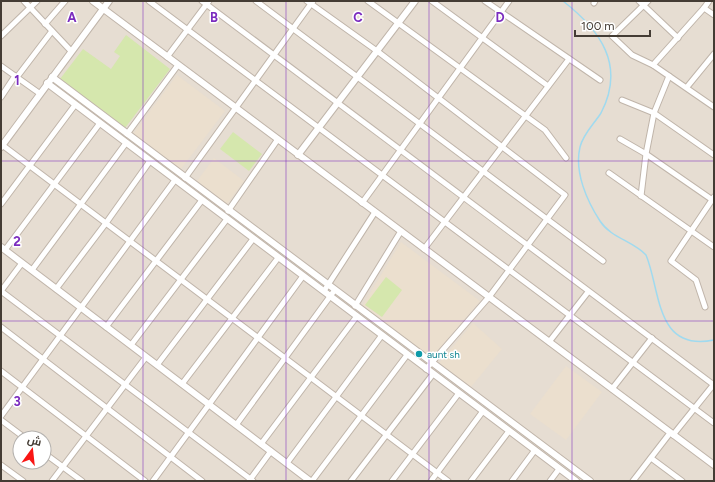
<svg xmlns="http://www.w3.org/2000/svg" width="715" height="482" font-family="Figtree,Cairo,sans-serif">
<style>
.residential{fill:#e6ddd2;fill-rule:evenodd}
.education{fill:#ebdfce}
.green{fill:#d5e7ad}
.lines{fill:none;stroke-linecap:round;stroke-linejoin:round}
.stream{stroke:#a0daef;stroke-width:1.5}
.minor-casing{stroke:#c0b5aa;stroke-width:7}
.tertiary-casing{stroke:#c0b5aa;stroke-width:8}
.minor{stroke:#fff;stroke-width:5}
.tertiary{stroke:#fff;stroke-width:6}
.grid{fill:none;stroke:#7b2cbf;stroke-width:1;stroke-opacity:0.55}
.culture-dot{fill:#0f9aa8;stroke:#fff;stroke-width:1.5}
.labels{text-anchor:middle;stroke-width:3;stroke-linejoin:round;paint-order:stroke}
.culture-label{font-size:10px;fill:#0d838f;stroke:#fff;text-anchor:start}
.grid-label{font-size:13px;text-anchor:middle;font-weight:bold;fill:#7b2cbf;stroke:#fff;stroke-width:3;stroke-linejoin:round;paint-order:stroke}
</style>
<rect width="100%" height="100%" fill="#f2ece4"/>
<path class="residential" d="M1 1H714V481H1ZM20 438H44V462H20Z"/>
<g class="education">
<path d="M177 75 225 111 181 169 133 134Z"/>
<path d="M214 158 244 181 227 204 197 181Z"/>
<path d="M401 242 480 301 433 356 426 354 362 306Z"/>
<path d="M473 323 502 349 471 387 439 363Z"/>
<path d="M566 366 602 392 566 440 530 414Z"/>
</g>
<g class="green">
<path d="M126 35 170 69 125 128 60 79 83 49 111 69 120 56 114 52Z"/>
<path d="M233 132 262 154 249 171 220 149Z"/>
<path d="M386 277 402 290 382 317 365 305Z"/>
</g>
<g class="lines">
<path class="stream" d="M563 1C600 30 626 65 601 113 594 124 583 134 580 147 574 172 587 201 600 221 611 238 633 241 646 255 661 291 655 352 714 340"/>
<g class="minor-casing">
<g id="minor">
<path d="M24 1 71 51"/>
<path d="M149 1 714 423"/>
<path d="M202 1 714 385"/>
<path d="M256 1 603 261"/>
<path d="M307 1 377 51 565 195 489 297 426 369"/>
<path d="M368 1 545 130 566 158"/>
<path d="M432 1 548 86"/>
<path d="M485 1 600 80"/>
<path d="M639 1 678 38"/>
<path d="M648 1 612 36 632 55 653 65 714 107"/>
<path d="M709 1 704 8 714 15"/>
<path d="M594 3 595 1"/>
<path d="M45 24 65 1"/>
<path d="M1 36 37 1"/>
<path d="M167 57 209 1"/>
<path d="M653 65 704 8"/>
<path d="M1 66 39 93"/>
<path d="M17 77 52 31"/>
<path d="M687 87 714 54"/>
<path d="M1 97 15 76"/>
<path d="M622 100 654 113 714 155"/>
<path d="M127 134 178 65"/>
<path d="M620 139 646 154 714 201"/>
<path d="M1 144 448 481"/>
<path d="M609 173 714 247"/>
<path d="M185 178 313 1"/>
<path d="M641 196 646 154 654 113 669 76"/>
<path d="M362 203 509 1"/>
<path d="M1 204 75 105"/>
<path d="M228 211 278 139"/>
<path d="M424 249 569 59"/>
<path d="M5 250 100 123"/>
<path d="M32 270 126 143"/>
<path d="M56 289 106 223 150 161"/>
<path d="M1 291 253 481"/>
<path d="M1 291 22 263"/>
<path d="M324 291 375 212"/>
<path d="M355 306 401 231"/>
<path d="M705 307 696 280 671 261 714 197"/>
<path d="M1 327 202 481"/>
<path d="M106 327 202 200"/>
<path d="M549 342 588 292"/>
<path d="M131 345 227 219"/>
<path d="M157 365 253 239"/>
<path d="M1 371 145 481"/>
<path d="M182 384 278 258"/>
<path d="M612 389 652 338"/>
<path d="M1 416 175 180"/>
<path d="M1 420 25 438"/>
<path d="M236 425 334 291"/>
<path d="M673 435 714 384"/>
<path d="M261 444 357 316"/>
<path d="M44 453 82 481"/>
<path d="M651 458 682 481"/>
<path d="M287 463 382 335"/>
<path d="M1 465 23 481"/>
<path d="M52 481 146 357"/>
<path d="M153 481 303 276"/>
<path d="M249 481 271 451"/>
<path d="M312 481 407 355"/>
<path d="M351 481 433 374"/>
<path d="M392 481 459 393"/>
<path d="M431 481 483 411"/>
<path d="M471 481 509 431"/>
<path d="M512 481 535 450"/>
<path d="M550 481 559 469"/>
<path d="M633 481 670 433"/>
</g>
</g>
<g class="tertiary-casing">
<g id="tertiary">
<path d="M93 1 714 465"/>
<path d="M52 77 590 481"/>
<path d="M47 83 576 481"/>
<path d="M1 147 109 1"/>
<path d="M298 155 415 1"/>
<path d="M1 247 310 481"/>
</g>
</g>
<use href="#minor" class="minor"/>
<use href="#tertiary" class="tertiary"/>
</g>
<path class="grid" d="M143 1V481M286 1V481M429 1V481M572 1V481M1 161H714M1 321H714"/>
<circle class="culture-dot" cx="419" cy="354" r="4"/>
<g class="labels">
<g class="culture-label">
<text x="427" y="358">aunt sh</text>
</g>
</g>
<g class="grid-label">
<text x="72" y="22">A</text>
<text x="214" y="22">B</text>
<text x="358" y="22">C</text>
<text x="500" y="22">D</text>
<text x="17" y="85">1</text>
<text x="17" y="246">2</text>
<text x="17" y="406">3</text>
</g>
<rect width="715" height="482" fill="none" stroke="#443c34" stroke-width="4"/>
<g transform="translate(32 450) rotate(15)"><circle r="19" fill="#ffffff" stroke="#b4b1ae"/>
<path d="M0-3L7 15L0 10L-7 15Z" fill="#f91614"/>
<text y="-6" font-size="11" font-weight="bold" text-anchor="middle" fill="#443c34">ش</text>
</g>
<path d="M575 30v6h75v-6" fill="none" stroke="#443c34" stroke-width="2"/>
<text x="581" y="30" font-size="12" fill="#443c34" stroke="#ffffff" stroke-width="3" paint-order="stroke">100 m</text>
</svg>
